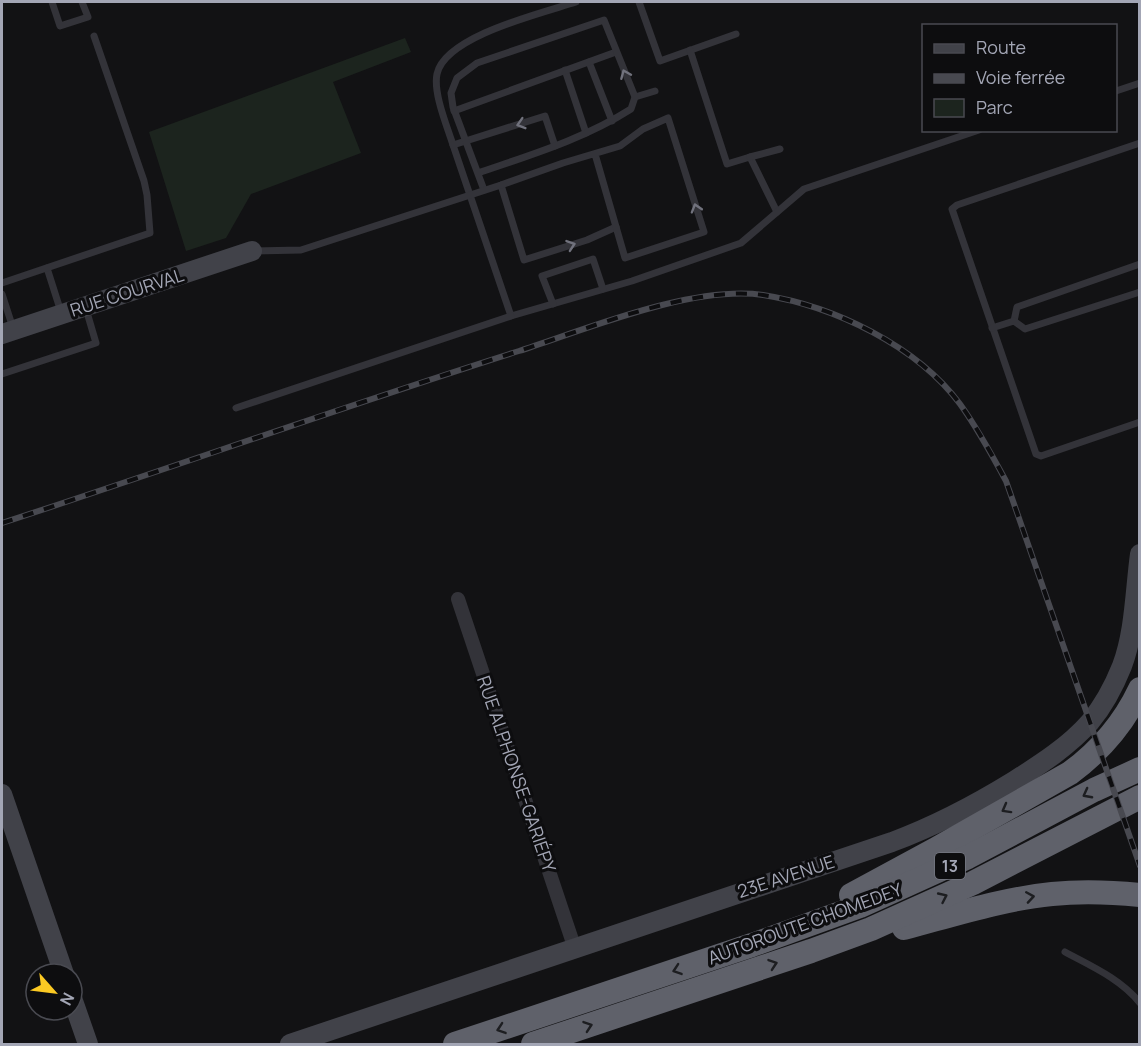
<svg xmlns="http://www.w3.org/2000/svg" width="1141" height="1046" font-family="Manrope,sans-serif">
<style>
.green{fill:#1c241e}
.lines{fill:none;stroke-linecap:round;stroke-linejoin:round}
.lane{stroke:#333339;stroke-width:7}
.street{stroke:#333339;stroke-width:14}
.secondary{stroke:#414249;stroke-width:20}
.highway{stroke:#5f616a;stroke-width:24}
.rail-casing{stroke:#484950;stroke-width:6}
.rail{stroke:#0d0d0f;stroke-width:4;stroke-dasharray:11;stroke-linecap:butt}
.oneway{stroke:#71727d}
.oneway2{stroke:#1d1e21}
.labels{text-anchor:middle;stroke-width:6;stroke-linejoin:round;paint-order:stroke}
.shield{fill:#0d0d0f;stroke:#767883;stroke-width:1.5}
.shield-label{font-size:16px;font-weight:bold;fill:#a3a6b5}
.street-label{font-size:18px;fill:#a3a6b5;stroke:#0d0d0f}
</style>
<rect width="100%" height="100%" fill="#121214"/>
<path class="green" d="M405 38 411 52 333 82 361 153 251 194 226 238 186 251 149 132Z"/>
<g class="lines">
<g class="lane">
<path d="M52 2 60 26 88 17 82 2"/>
<path d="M639 2 660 61 736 34"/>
<path d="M690 50 727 164 750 157 777 212"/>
<path d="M589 62 612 121"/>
<path d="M565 70 586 133"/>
<path d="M1116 91 1140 83"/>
<path d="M635 97 655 91"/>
<path d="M454 111 616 52"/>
<path d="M1140 143 957 205 952 209 1036 454 1041 456 1140 422"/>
<path d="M453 145C447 126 433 93 437 74 445 36 542 13 576 2"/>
<path d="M555 146 545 116 453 145 511 316 632 281 741 243 804 189 979 130"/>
<path d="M750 157 780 149"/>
<path d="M478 173C530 155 584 139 631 109L635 97 604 20 477 63 457 78 451 93 453 107 484 190"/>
<path d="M501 185 524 260 587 240 616 227"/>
<path d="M253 251 301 250 501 185 563 163 620 146 643 129 668 118 704 232 625 258 595 154"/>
<path d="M47 268 61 312"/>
<path d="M2 283 150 233 147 195 144 181 94 36"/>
<path d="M2 294 13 328"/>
<path d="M553 304 542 276 593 259 603 289"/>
<path d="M1014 321 1017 307 1140 264"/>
<path d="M992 328 1014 321 1025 329 1140 292"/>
<path d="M2 374 96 343 86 309"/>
<path d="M236 408 511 316"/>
<path d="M1065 952C1091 966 1121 979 1140 1003"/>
</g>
<path class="street" d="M458 599 575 949"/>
<g class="secondary">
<path d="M2 334 252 251"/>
<path d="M2 794 64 974"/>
<path d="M72 998 88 1044"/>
<path d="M290 1044 892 842C935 826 975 805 1014 781 1041 764 1069 746 1090 722 1104 705 1114 686 1122 666 1135 631 1135 591 1140 554"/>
</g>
<g class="highway">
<path d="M851 895 936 849 1070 773C1100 751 1124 723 1140 689"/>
<path d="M904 928C953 915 1002 899 1052 894 1081 891 1110 892 1140 895"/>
<path d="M455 1044 752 945 860 906 968 857 1094 790 1140 769"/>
<path d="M533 1044 811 951 871 929 973 883 1140 797"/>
</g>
<g class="rail-casing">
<path id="rail" d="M2 523C174 467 345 406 519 351 587 329 692 285 763 295 834 306 917 346 960 404 978 429 992 455 1006 481L1140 866"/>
</g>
<use href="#rail" class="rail"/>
</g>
<defs><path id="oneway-chevron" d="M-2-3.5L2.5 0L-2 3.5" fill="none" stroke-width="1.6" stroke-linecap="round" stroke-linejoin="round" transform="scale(1.5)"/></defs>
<g class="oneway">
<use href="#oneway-chevron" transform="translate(625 74) rotate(-113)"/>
<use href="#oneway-chevron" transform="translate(521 124) rotate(163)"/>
<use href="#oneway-chevron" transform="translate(696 208) rotate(-107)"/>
<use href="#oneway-chevron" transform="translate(571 245) rotate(-19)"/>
</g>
<g class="oneway2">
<use href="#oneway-chevron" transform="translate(1087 794) rotate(152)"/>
<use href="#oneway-chevron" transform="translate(1006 809) rotate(151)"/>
<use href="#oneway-chevron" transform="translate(943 897) rotate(-25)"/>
<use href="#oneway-chevron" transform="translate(1030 897) rotate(-9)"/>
<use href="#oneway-chevron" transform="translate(773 964) rotate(-19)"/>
<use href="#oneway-chevron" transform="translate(677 970) rotate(161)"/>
<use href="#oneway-chevron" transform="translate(588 1026) rotate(-19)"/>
<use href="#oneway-chevron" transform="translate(501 1029) rotate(161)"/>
</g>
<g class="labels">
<rect class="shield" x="935" y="853" width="30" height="26" rx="4.5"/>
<g class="shield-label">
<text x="950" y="872">13</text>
</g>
<g class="street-label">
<text transform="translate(127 293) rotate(-18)" y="6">RUE COURVAL</text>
<text transform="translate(516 774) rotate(71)" y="6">RUE ALPHONSE-GARIÉPY</text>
<text transform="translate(786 877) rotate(-18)" y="6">23E AVENUE</text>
<text transform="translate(805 924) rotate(-20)" y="6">AUTOROUTE CHOMEDEY</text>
</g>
</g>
<rect width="1141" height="1046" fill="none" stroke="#a3a6b5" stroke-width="6"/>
<rect x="922" y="24" width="195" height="108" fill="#0d0d0f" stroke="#494a51" stroke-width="1.5"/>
<rect x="934" y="44" width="30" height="9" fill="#414249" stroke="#494a51" stroke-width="1.5"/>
<text x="976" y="54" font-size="18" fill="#a3a6b5">Route</text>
<rect x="934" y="74" width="30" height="9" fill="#484950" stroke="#494a51" stroke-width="1.5"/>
<text x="976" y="84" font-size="18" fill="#a3a6b5">Voie ferrée</text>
<rect x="934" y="99" width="30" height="18" fill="#1c241e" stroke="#494a51" stroke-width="1.5"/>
<text x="976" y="114" font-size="18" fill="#a3a6b5">Parc</text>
<g transform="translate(54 992) rotate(118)"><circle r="28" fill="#0d0d0f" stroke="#494a51" stroke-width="1.5"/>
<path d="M0-4.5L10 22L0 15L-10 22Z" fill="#fbc923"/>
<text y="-9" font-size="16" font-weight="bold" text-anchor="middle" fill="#a3a6b5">N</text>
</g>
</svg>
